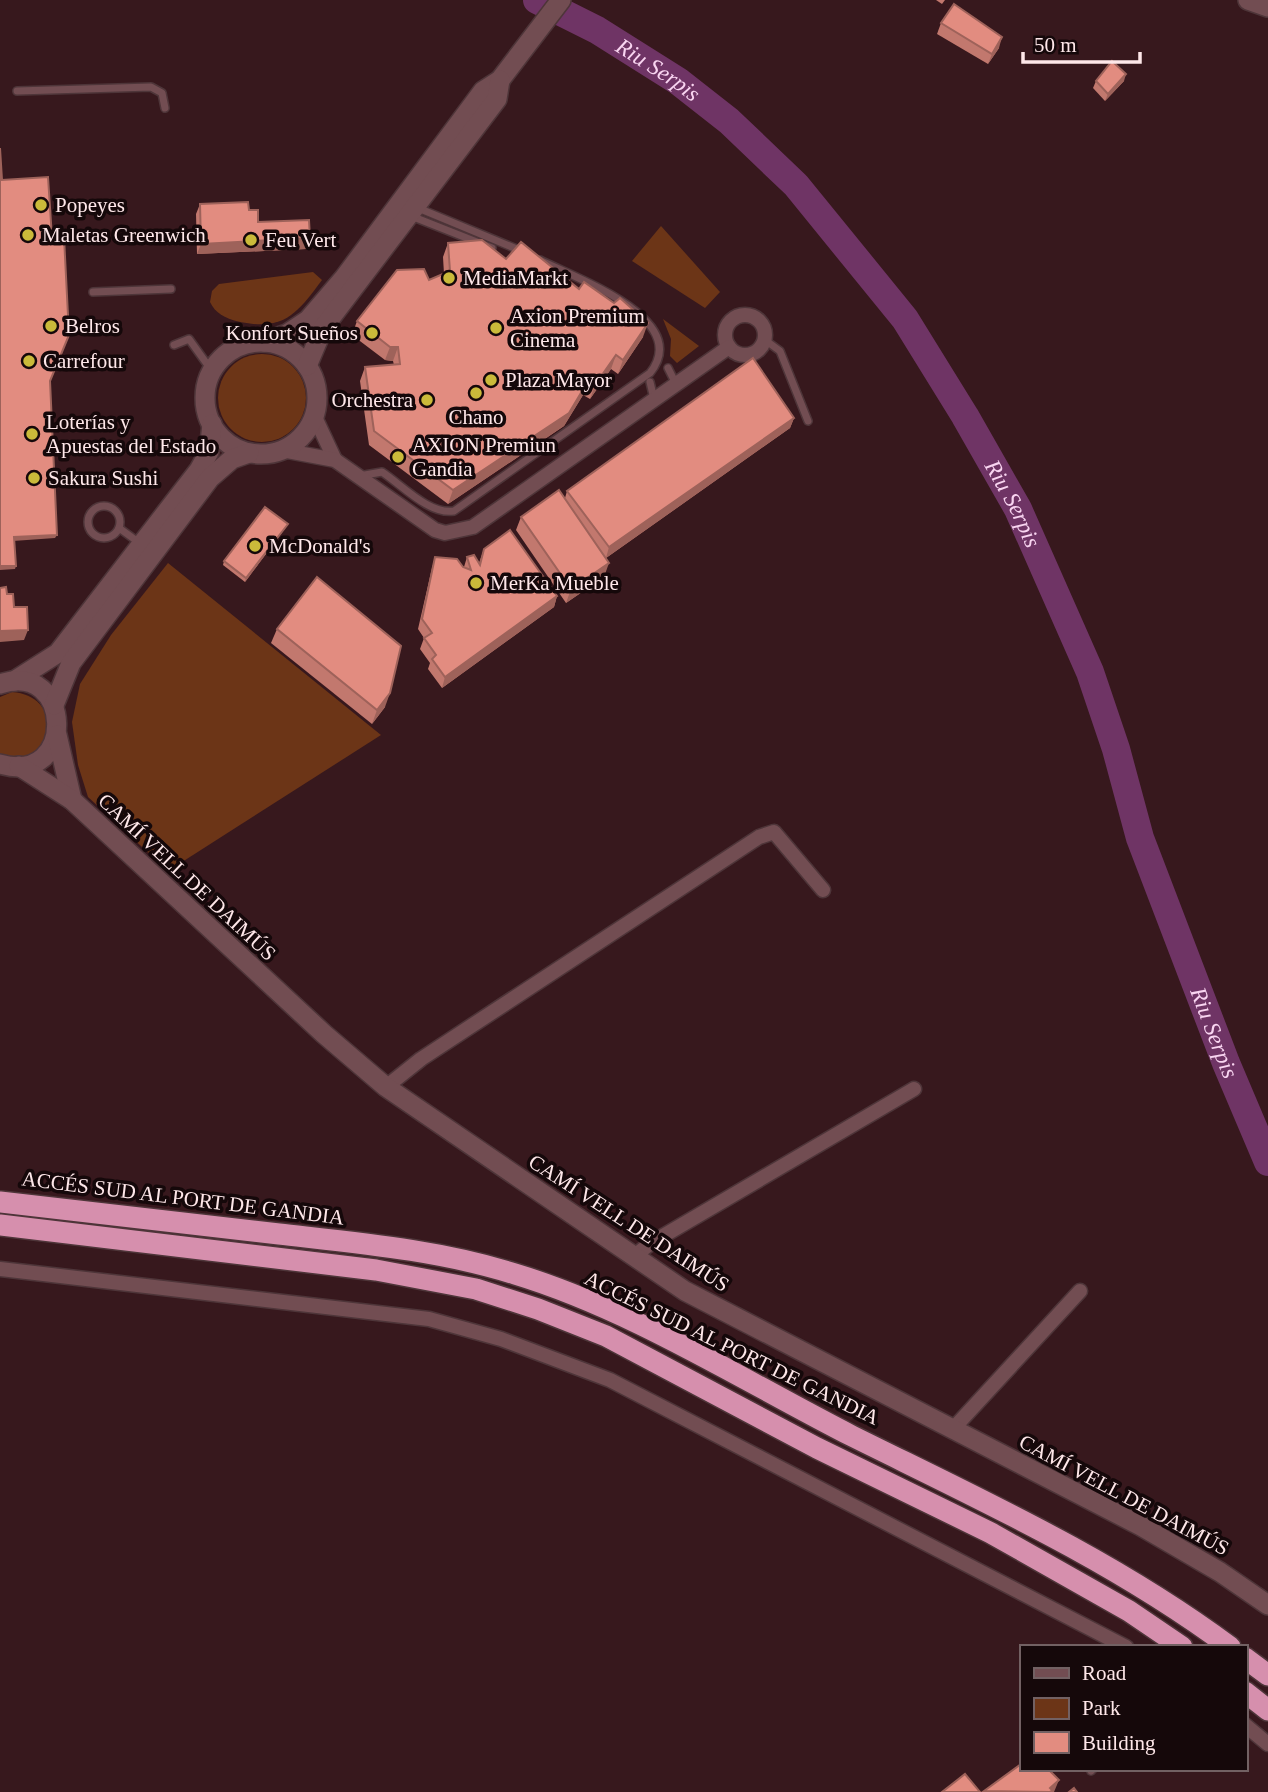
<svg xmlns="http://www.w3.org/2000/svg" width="1268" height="1792" font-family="'Times New Roman',serif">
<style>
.green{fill:#6c3517}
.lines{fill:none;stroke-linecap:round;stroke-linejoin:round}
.river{stroke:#6f3465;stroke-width:28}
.lane-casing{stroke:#4e3539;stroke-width:10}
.street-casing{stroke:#4e3539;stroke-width:17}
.secondary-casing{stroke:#4e3539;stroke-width:22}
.highway-casing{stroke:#4e3539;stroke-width:24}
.lane{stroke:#724d52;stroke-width:7}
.street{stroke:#724d52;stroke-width:14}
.secondary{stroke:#724d52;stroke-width:19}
.highway{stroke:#d68fad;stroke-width:21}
.wall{fill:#c2786e}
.shaded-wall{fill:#9e625a}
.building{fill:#e28c80;stroke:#9e625a;stroke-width:2}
.poi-dot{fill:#caba3a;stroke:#15080a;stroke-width:2.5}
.labels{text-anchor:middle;stroke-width:7;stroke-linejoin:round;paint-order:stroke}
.poi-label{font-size:21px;fill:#fee7e9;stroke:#15080a;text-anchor:start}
.street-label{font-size:21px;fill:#fee7e9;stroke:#15080a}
.water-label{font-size:23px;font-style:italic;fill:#f9d5f1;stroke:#15080a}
</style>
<rect width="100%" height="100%" fill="#37181d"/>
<g class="green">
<path d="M661 226 720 292 705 308 632 261Z"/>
<path d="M313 272 322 280C296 315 283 332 236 321 225 318 215 313 210 302L212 291 219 284Z"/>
<path d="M663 319 699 346 677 363 670 356 671 339Z"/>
<circle cx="262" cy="398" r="44"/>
<path d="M168 563 381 735 168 871 88 797 78 765 72 722 80 684 111 635Z"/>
<path d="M12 692C68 696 54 773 0 754V697Z"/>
</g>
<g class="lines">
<path class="river" id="s1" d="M537 0 597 30 678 81 729 121 796 185 905 319 965 416 1018 509 1090 672 1116 749 1140 838 1226 1063 1268 1162"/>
<g class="lane-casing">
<g id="lane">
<path d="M17 91 151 87 162 93 165 108"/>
<path d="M418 208 524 252"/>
<path d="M411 216 492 248"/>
<path d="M93 292 171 289"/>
<path d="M765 340 780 351 808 421"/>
<path d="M174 345 189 339 212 371"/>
<path d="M668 368 676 384"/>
<path d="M650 382 654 399"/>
<path d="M359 476 382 472C402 485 429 515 454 511L650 373C693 319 577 279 540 260"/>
<circle cx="104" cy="522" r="16"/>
<path d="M119 528 141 544"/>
<path d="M1091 1771 1093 1769"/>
</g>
</g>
<g class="street-casing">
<g id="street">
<circle cx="745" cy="335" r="20"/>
<path d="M314 415 335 460"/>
<path d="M282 450 335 460 435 530 445 533 473 527 729 347"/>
<path d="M386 1087 421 1059 759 837 774 832 823 890"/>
<path d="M633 1257 651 1243 914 1089"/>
<path d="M0 1269 429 1319 501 1339 610 1380 1126 1647"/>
<path d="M952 1430 1080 1291"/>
<path d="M1245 1725 1268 1744"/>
</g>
</g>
<g class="secondary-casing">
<g id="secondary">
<path d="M1248 0 1268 7"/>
<path d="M264 342 287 334 308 320 344 278 483 91 500 80 561 0"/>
<circle cx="261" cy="398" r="56"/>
<path d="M307 366 323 328 497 99 500 80"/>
<path d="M14 681 58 653 168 510 199 470 209 452 212 424"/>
<path d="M0 684C73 659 78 787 0 764"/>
<path d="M54 705 71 663 210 478 232 459 249 453"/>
<path d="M57 735 72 800"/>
<path d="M19 766 72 800 324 1034 386 1087 685 1291 1141 1526 1220 1572 1268 1605"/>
</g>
</g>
<g class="highway-casing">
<g id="highway">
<path d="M0 1202C93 1212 186 1223 279 1234 358 1243 439 1250 515 1274 631 1309 744 1381 852 1436 981 1500 1113 1560 1230 1647"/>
<path d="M0 1225 376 1270 476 1289 538 1309 606 1336 817 1448 991 1533 1129 1611 1182 1647"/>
<path d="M1245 1658 1268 1675"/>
<path d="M1245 1692 1268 1710"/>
</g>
</g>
<use href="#lane" class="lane"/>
<use href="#street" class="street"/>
<use href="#secondary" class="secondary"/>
<use href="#highway" class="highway"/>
</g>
<g class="wall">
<path d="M936 0H945L942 4Z"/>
<path d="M941 23 999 48 988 64 937 34Z"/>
<path d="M1096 81H1124L1105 101 1093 88Z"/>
<path d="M200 204 249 210 258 222 306 249 197 254 196 214Z"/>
<path d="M448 243 506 259 579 289 643 337 618 374 611 369 590 399 583 395 564 426 448 504 369 445 360 381 365 367 394 365 393 361 385 360 352 335 357 321 429 280 444 274 443 257Z"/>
<path d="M794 418 790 428 606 558 604 577 566 603 516 530 521 517 565 498 567 491Z"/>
<path d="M288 524 286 527 245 582 223 565 224 561Z"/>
<path d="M484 549 557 596 554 607 442 688 428 669 430 663 420 649 424 638 418 629 432 568 435 557 464 567 467 557 479 563Z"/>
<path d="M277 629 385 707 372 724 271 643Z"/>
</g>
<g class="shaded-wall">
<path d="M1002 37 999 48 988 64 992 54Z"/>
<path d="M1126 74 1124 81 1105 101 1108 94Z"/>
<path d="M310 238 306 249 197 254 201 244Z"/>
<path d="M648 323 643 337 618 374 623 360Z"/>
<path d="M390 347H398L393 361 385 360Z"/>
<path d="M616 355 611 369 590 399 595 385Z"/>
<path d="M588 381 583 395 564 426 448 504 453 490Z"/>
<path d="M794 418 790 428 606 558 609 547Z"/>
<path d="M288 524 286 527 245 582 246 578Z"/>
<path d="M57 535 55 538 13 541 14 537Z"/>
<path d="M609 563 604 577 566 603 571 589Z"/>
<path d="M0 566H16L15 569 0 570Z"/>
<path d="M557 596 554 607 442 688 445 677Z"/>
<path d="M28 630 24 640 0 642V631Z"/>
<path d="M390 693 385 707 372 724 377 710Z"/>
<path d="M1059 1780 1054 1792H1049L1050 1788Z"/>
</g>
<g class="building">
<path d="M954 4 1002 37 992 54 941 23Z"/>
<path d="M1112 61 1126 74 1108 94 1096 81Z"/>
<path d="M0 148 2 180 48 177 52 238 64 237 69 335 50 381 57 535 14 537 16 566H0Z"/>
<path d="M248 202 249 210H258V222L309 220 310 238 201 244 200 204Z"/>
<path d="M482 240 506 259 521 242 579 289 584 282 614 303 620 298 648 323 623 360 616 355 595 385 588 381 569 413 453 490 374 431 365 367 400 364 398 347H390L357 321 397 270 424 269 429 280 450 271 448 243Z"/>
<path d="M753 358 794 418 609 547 567 491Z"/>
<path d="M559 490 609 563 571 589 521 517Z"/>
<path d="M265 507 288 524 246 578 224 561Z"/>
<path d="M510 530 557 596 445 677 432 659 436 655 424 638 432 633 422 619 435 557 457 559 463 567 471 570 467 557 474 555 480 565 484 549Z"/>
<path d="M317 577 401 646 390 693 377 710 277 629Z"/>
<path d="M6 587 7 594H13L14 607H27L28 630 0 631V588Z"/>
<path d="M1021 1764V1769H1048L1059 1780 1050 1788 1052 1790 1050 1792 984 1791Z"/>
<path d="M965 1774 980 1792H942Z"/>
<path d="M1074 1788 1077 1792H1069Z"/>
</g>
<g class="poi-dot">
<circle cx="41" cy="205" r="7"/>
<circle cx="28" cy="235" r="7"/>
<circle cx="251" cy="240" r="7"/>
<circle cx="449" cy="278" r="7"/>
<circle cx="51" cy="326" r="7"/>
<circle cx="496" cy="328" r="7"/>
<circle cx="372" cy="333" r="7"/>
<circle cx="29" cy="361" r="7"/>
<circle cx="491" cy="380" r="7"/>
<circle cx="476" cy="393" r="7"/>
<circle cx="427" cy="400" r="7"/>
<circle cx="32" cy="434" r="7"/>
<circle cx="398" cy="457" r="7"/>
<circle cx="34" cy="478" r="7"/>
<circle cx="255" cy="546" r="7"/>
<circle cx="476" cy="583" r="7"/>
</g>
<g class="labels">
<g class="poi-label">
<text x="55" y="212">Popeyes</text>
<text x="42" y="242">Maletas Greenwich</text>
<text x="265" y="247">Feu Vert</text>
<text x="463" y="285">MediaMarkt</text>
<text x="510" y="323">Axion Premium<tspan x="510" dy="24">Cinema</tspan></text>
<text x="65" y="333">Belros</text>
<text x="358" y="340" text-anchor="end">Konfort Sueños</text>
<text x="43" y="368">Carrefour</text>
<text x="505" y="387">Plaza Mayor</text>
<text x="413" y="407" text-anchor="end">Orchestra</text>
<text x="476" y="424" text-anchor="middle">Chano</text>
<text x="46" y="429">Loterías y<tspan x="46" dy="24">Apuestas del Estado</tspan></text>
<text x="412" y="452">AXION Premiun<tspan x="412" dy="24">Gandia</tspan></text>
<text x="48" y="485">Sakura Sushi</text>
<text x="269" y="553">McDonald's</text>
<text x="490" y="590">MerKa Mueble</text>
</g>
<g class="street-label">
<text transform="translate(187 877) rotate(43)" y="7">CAMÍ VELL DE DAIMÚS</text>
<text transform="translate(183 1198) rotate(7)" y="7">ACCÉS SUD AL PORT DE GANDIA</text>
<text transform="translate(629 1223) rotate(33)" y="7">CAMÍ VELL DE DAIMÚS</text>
<text transform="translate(732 1348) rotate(26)" y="7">ACCÉS SUD AL PORT DE GANDIA</text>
<text transform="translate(1124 1495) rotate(28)" y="7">CAMÍ VELL DE DAIMÚS</text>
</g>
<g class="water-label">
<text dy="8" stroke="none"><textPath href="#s1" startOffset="140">Riu Serpis</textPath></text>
<text dy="8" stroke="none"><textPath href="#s1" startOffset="707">Riu Serpis</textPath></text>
<text dy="8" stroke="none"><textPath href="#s1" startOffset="1274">Riu Serpis</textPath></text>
</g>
</g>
<rect x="1020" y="1645" width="228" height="126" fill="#15080a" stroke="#726163" stroke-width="2"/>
<rect x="1034" y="1668" width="35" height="10" fill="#724d52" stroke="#726163" stroke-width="2"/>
<text x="1082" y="1680" font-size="21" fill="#fee7e9">Road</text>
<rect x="1034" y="1698" width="35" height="21" fill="#6c3517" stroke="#726163" stroke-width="2"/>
<text x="1082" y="1715" font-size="21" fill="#fee7e9">Park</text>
<rect x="1034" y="1732" width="35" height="21" fill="#e28c80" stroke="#726163" stroke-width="2"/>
<text x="1082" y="1750" font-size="21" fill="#fee7e9">Building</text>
<path d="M1023 52v10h117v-10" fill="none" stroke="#fee7e9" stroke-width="3.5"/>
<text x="1034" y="52" font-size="21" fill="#fee7e9" stroke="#15080a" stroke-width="5" paint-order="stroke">50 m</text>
</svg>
